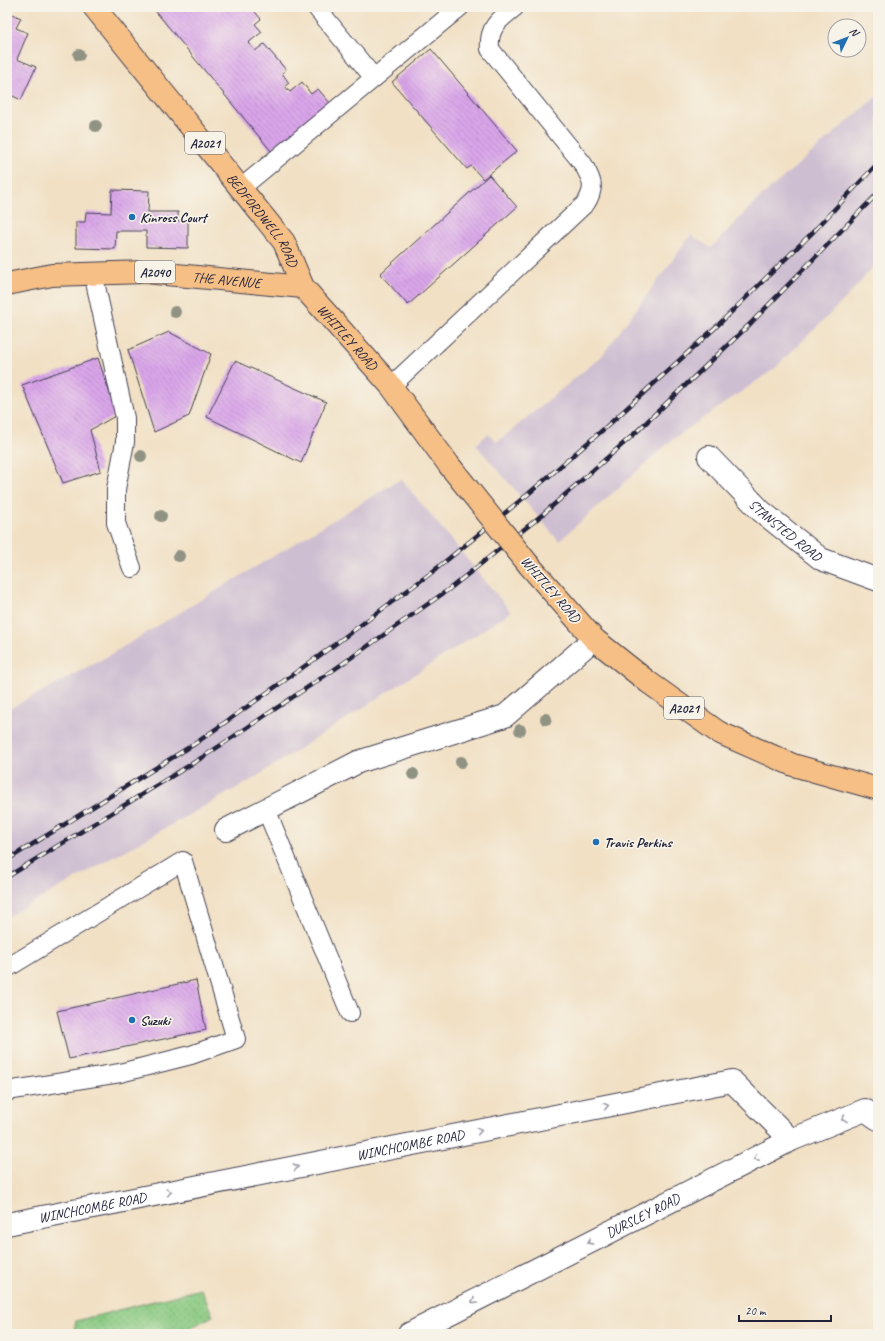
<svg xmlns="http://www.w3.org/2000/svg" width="885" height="1341" font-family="Caveat,sans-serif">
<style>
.railway{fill:#cebed1}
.park{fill:url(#park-dots);stroke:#56765e}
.building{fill:url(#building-back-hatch)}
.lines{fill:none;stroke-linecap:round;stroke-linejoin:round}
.lane-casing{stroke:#413e50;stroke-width:20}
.street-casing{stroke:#413e50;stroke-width:24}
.primary-casing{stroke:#413e50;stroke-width:24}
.lane{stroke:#fff;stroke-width:18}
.street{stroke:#fff;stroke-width:22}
.primary{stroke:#f5bf86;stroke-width:22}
.rail-casing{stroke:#22223b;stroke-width:4.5}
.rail{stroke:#f7f3e8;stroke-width:3;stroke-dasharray:9;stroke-linecap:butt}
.primary-bridge-casing{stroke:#413e50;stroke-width:24;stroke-linecap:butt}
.primary-bridge{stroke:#f5bf86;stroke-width:22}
.tree{fill:#909384}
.oneway{stroke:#9c9ca7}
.poi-dot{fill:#1f6fb2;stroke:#f7f3e8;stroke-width:1.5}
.labels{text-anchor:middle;stroke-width:3.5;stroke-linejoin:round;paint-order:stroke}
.shield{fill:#f7f3e8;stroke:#62616f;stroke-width:1}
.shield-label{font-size:13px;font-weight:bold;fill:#22223b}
.poi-label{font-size:14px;font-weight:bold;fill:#22223b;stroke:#f7f3e8;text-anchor:start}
.street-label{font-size:14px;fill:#22223b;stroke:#f7f3e8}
</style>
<defs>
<pattern id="park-dots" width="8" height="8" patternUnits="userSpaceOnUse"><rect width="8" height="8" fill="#89c981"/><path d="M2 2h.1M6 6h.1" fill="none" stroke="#76ac70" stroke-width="1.8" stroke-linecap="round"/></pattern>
<pattern id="building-back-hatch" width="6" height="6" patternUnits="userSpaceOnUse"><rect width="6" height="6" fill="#daa6ea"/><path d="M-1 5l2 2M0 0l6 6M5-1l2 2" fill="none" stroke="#b087bf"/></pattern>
</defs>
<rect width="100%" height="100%" fill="#f7f3e8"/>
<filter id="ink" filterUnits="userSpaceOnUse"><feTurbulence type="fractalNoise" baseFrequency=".025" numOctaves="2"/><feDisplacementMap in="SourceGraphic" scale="8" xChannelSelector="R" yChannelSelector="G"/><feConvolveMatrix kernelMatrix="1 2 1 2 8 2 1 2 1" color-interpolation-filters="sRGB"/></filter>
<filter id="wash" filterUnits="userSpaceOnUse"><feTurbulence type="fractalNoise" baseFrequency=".012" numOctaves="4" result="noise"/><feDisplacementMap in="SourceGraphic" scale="16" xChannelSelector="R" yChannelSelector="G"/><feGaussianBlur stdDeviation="0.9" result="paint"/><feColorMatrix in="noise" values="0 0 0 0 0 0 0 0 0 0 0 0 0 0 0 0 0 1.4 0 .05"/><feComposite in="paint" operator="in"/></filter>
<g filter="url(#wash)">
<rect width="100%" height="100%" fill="#f1e0c4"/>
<g class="railway">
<path d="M878 95V262L847 297 774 369 673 439 559 541 476 445 488 434 497 442 601 357 691 235 711 248 755 202Z"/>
<path d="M401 479 511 612 253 779 7 917V710L108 656Z"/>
</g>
<path class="park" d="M201 1289 213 1316 179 1334H73L76 1321Z"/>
<g id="blocks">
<g class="building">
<path d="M152 7H216L219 10 222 7H251L261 19 255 24 262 32 248 43 255 51 264 44 286 70 282 73 289 83 285 86 290 92 302 82 311 94 318 89 330 103 271 151Z"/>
<path d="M7 12 21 18 16 28 28 33 17 59 36 67 21 100 7 93Z"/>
<path d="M431 49 517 151 483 179 471 166 467 169 392 82Z"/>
<path d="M489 175 517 207 408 305 380 274Z"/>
<path d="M112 190 149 191 148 212H178V221H188V248L146 247V231H116L115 249 76 248V222H85L86 212 111 213Z"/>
<path d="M169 332 211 354 189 416 154 432 128 350Z"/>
<path d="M98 358 117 415 90 430 101 471 63 483 22 385Z"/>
<path d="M235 361 326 402 301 463 207 417Z"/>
<path d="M196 980 206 1030 69 1059 57 1011Z"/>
</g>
</g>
</g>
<g filter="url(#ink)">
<use href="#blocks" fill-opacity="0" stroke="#413e50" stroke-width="1"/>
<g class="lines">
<g class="lane-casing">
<g id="lane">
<path d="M316 7 374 78"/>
<path d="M241 188 460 7"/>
<path d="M93 273 125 418V442L116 489V523L132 568"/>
<path d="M391 386 586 203C596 187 592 180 583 164L490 49C488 27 499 20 515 7"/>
<path d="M266 809 350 1013"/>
<path d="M7 968 183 861 236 1039 191 1055 120 1073 7 1091"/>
</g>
</g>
<g class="street-casing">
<g id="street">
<path id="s1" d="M709 457 761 511 821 559 878 580"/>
<path d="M226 830 358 762 505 716 594 639"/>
<path id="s2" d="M7 1224 732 1081 791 1140"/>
<path id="s3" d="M409 1334 791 1140 865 1110 878 1119"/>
</g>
</g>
<g class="primary-casing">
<g id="primary">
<path id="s4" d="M94 7 284 242 303 287 391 386 449 465"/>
<path id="s5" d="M7 284 52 275 145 272 303 287"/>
<path d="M529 565 594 639 648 682 718 732 793 765 878 789"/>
</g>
</g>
<use href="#lane" class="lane"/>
<use href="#street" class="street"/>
<use href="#primary" class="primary"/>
<g class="rail-casing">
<g id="rail">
<path d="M7 860 196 743 319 656 431 573 527 495 605 428 716 327 812 233 878 163"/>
<path d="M7 877 203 757 332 671 448 590 542 515 632 436 750 324 878 193"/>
</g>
</g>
<use href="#rail" class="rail"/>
<g class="primary-bridge-casing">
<path id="primary-bridge" d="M449 465 529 565"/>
</g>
<use href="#primary-bridge" class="primary-bridge"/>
</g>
<g class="tree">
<circle cx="79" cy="55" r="6"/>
<circle cx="96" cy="126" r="6"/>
<circle cx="175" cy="312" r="6"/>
<circle cx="141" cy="456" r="6"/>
<circle cx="161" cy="516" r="6"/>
<circle cx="179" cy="556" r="6"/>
<circle cx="546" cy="719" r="6"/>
<circle cx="520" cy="730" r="6"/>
<circle cx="461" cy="762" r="6"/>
<circle cx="413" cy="774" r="6"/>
</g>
<defs><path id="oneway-chevron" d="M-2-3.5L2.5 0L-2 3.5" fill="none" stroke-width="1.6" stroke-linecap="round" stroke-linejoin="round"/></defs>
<g class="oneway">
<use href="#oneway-chevron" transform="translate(606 1106) rotate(-11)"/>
<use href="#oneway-chevron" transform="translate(844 1119) rotate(158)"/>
<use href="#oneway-chevron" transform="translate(479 1131) rotate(-11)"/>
<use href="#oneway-chevron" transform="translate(756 1158) rotate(153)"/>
<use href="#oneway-chevron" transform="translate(296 1167) rotate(-11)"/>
<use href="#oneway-chevron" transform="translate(169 1192) rotate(-11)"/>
<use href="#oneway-chevron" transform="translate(590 1242) rotate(153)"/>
<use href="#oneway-chevron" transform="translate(474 1301) rotate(153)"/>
</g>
</g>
<g class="poi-dot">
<circle cx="132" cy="217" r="4"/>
<circle cx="596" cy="842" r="4"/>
<circle cx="132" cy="1020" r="4"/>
</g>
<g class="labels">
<g class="shield">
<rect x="185" y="132" width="40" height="22" rx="3"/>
<rect x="135" y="261" width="40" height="22" rx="3"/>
<rect x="664" y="697" width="40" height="22" rx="3"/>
</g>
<g class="shield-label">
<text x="205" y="148">A2021</text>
<text x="155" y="277">A2040</text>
<text x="684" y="713">A2021</text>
</g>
<g class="poi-label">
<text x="140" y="222">Kinross Court</text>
<text x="604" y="847">Travis Perkins</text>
<text x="140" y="1025">Suzuki</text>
</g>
<g class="street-label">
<text dy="5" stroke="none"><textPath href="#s4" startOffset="272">BEDFORDWELL ROAD</textPath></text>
<text dy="5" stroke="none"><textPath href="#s5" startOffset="221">THE AVENUE</textPath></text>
<text dy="5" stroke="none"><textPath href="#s4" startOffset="418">WHITLEY ROAD</textPath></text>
<text dy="5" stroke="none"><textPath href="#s1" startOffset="106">STANSTED ROAD</textPath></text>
<text transform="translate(551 589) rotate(49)" y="5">WHITLEY ROAD</text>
<text dy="5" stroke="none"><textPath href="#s2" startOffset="411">WINCHCOMBE ROAD</textPath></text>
<text dy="5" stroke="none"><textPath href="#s2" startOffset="87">WINCHCOMBE ROAD</textPath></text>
<text dy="5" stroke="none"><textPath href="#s3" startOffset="262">DURSLEY ROAD</textPath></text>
</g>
</g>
<rect width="885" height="1341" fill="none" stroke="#f7f3e8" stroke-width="24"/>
<g transform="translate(847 38) rotate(47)"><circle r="19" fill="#f7f3e8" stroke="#a29fa3"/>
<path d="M0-3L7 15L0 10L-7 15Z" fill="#1f6fb2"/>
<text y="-6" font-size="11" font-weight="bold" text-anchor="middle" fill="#22223b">N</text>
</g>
<path d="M739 1315v6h92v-6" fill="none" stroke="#22223b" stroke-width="2"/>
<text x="745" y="1315" font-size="12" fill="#22223b" stroke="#f7f3e8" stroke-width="3" paint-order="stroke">20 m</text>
</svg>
